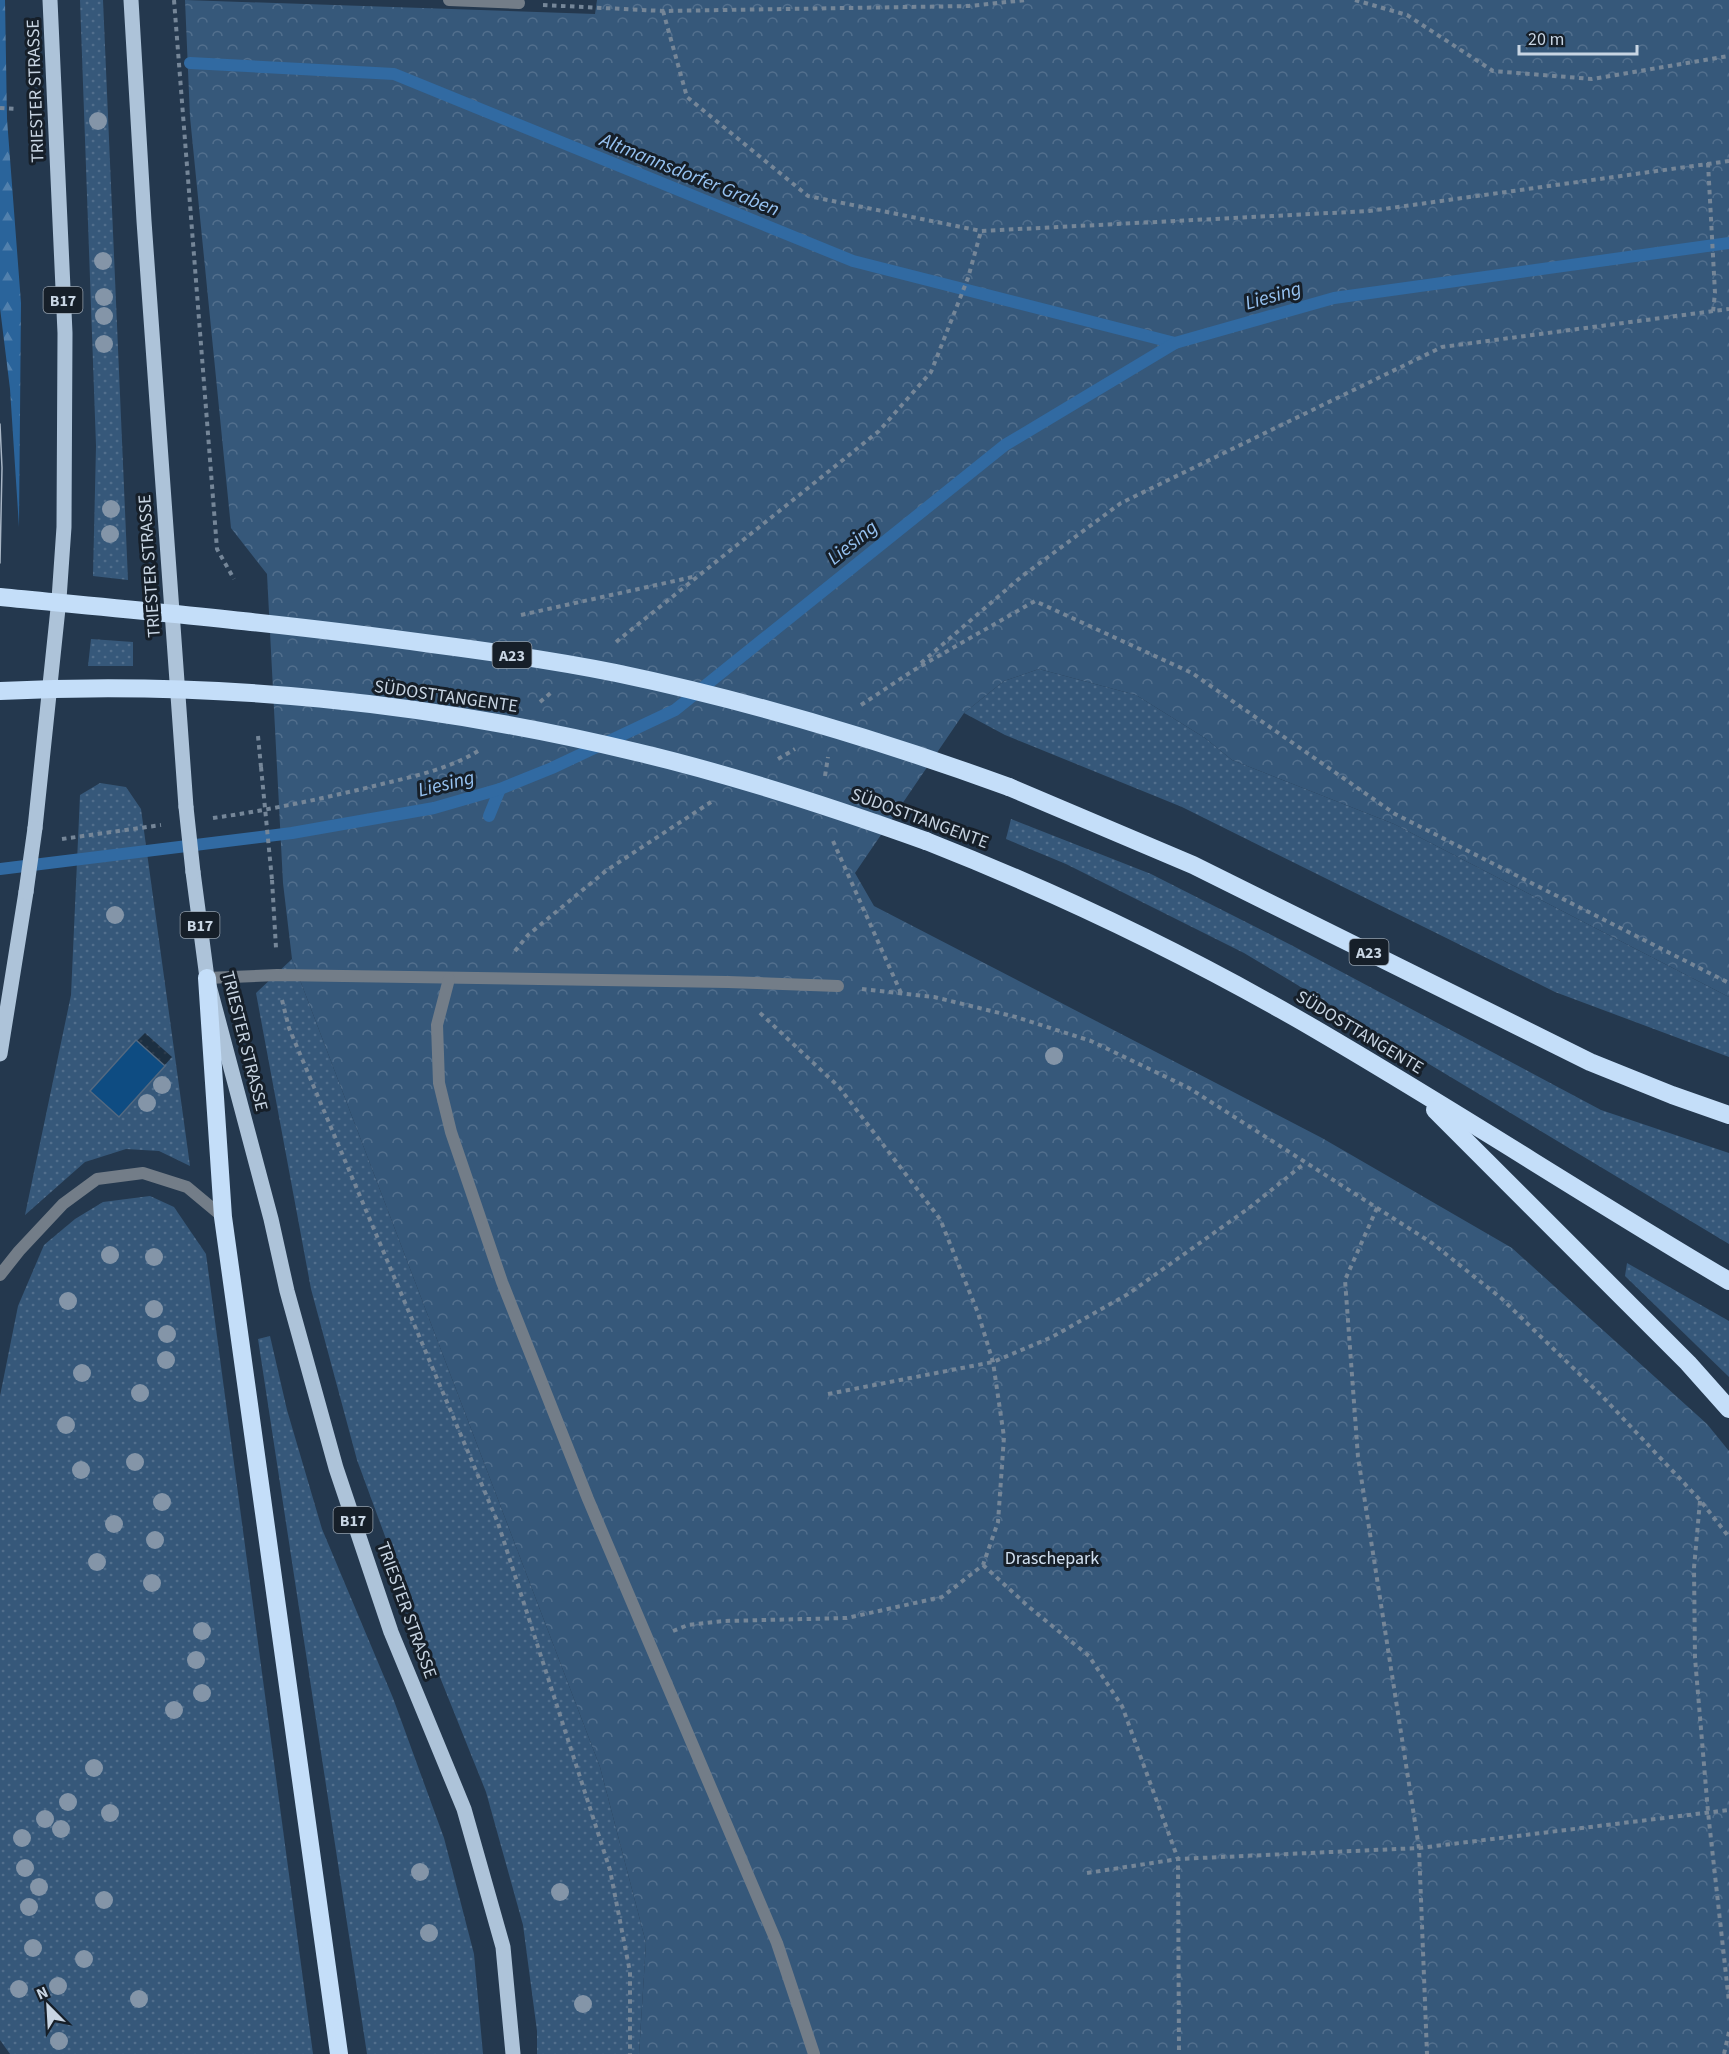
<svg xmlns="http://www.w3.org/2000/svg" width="1729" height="2054" font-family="'Source Sans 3',sans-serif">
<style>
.grass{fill:url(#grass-dots)}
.forest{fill:url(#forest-firs)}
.park{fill:url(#park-crowns)}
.shadow{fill:#0007}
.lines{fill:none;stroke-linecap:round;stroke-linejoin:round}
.stream{stroke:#316aa2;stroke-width:12}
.building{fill:#0e4c82;stroke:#536981;stroke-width:1.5}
.path{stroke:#758698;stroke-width:4;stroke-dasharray:4.5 4.5;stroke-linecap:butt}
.service{stroke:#737d88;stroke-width:12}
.primary{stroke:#adc3d9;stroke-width:15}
.motorway{stroke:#c4def9;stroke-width:18}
.tram{stroke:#a7b5c5;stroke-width:1.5}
.path-bridge{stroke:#758698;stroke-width:4;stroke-dasharray:4.5 4.5;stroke-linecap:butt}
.primary-bridge{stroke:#adc3d9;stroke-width:15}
.motorway-bridge{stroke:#c4def9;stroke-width:18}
.tree{fill:#8495a8}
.labels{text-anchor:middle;stroke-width:6;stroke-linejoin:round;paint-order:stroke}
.shield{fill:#161f29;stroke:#939eab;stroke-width:1.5}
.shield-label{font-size:16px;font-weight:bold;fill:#c8d5e3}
.street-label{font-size:18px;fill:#c8d5e3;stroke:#161f29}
.park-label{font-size:18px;fill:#d2e1f1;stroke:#161f29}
.water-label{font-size:20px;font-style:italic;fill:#97c3f2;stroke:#161f29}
</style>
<defs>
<pattern id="grass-dots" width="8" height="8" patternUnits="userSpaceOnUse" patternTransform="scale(1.5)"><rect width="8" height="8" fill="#36587a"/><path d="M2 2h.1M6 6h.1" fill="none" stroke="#526f8d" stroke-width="1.8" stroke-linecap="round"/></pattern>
<pattern id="forest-firs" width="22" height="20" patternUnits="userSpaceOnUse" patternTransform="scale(1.5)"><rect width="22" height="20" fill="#2a649b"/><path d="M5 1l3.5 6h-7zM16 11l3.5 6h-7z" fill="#5180ad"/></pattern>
<pattern id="park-crowns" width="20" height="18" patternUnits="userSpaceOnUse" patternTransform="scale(1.5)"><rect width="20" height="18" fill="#36587a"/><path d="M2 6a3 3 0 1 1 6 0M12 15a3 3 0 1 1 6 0" fill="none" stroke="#526f8d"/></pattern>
</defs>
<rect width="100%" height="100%" fill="#24384e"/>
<g class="grass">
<path d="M80 0H103L128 580 93 576 96 446Z"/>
<path d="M91 639 133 642V666H88Z"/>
<path d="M1039 669 1136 695 1205 738 1232 760 1394 824 1729 997V1057L1555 992 1182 807 1005 735 964 713 1004 681Z"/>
<path d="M100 783 126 787 141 809 190 1166 159 1151 126 1149 85 1162 25 1215 71 995 80 795Z"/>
<path d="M1011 819 1151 874 1293 946 1601 1110 1729 1153V1244L1244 953 1066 864 1006 839Z"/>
<path d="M292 959 600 1767 646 1943 639 2054H537V2031L523 1925 486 1792 403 1585 357 1460 311 1289 256 993Z"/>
<path d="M150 1196 174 1207 206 1254 313 2054H10L0 2040V1396L18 1306 44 1245 75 1219 103 1202Z"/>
<path d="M1627 1263 1729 1321V1377L1625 1276Z"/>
<path d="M270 1336 287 1410 322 1529 393 1698 444 1838 474 1954 483 2054H367L258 1339Z"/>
</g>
<path class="forest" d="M0 0H5L7 119 21 303 19 527 10 389 0 308Z"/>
<path class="park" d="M185 0 595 14 597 0H1729V997L1394 824 1232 760 1205 738 1136 695 1039 669 1004 681 964 713 855 873 874 906 1322 1138 1512 1248 1707 1424 1729 1451V2054H639L646 1943 600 1767 292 959 283 883 267 574 231 528 190 117Z"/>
<path class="shadow" d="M145 1033 172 1057 127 1107 137 1041Z"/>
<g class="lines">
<g class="stream">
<path d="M190 63 394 74 853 261 1175 343"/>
<path d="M489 816 500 789"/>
<path d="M0 869 292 833 434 808 500 789 552 768 675 710 1005 445 1175 343 1334 298 1729 243"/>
</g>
</g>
<path class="building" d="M136 1040 165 1066 119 1117 90 1091Z"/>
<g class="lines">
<g class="path">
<path d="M174 0 217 549 234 579"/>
<path d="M1355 0 1407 15 1493 71 1592 79 1729 56"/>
<path d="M543 5 663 11 969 6 1026 0"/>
<path d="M663 11 687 97 808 196 981 231 1369 211 1729 161"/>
<path d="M0 108 16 109"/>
<path d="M1708 163 1715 293 1713 312"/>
<path d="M521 615 697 576"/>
<path d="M616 642 879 431 931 372 968 278 981 231"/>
<path d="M921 663 1021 577 1121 503 1442 347 1729 309"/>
<path d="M540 702 553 691"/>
<path d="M861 705 914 670 1035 601 1192 673 1395 814 1729 983"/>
<path d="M258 736 261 767"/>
<path d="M778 759 795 749"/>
<path d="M825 776 828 757"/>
<path d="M213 818C270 810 326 798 382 784 415 776 449 769 478 751"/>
<path d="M62 839 161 825"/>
<path d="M833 841 901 993"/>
<path d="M272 880 276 948"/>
<path d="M515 951 528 935 607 870 711 802"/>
<path d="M862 989 934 997 1016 1017 1091 1041 1189 1088 1432 1243 1501 1298 1601 1395 1700 1500 1729 1537"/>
<path d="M282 1000 289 1028 498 1523 610 1870 630 1972V2054"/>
<path d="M1377 1208 1345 1280 1358 1457 1419 1848 1427 2054"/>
<path d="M828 1394 993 1362 1052 1337 1128 1294 1249 1208 1305 1163"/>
<path d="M1700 1501 1694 1568 1695 1658 1708 1812 1729 2002"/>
<path d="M983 1565 1029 1607 1089 1656 1122 1706 1178 1859 1179 2054"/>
<path d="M673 1631 688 1625 724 1621 847 1618 942 1597 983 1565 998 1522 1004 1437 993 1362 978 1313 940 1219 839 1087 758 1011"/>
<path d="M1087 1873 1178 1859 1419 1848 1729 1810"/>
<path d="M1724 2054 1729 2032"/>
</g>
<g class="service">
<path d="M449 0 519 3"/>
<path d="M207 978 277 975 728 982 838 986"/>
<path d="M449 979 437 1025 439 1083 451 1132 502 1282 588 1499 777 1943 814 2054"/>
<path d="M0 1275 19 1251 63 1204 97 1179 143 1173 187 1187 223 1217"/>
</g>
<g class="primary">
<path d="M131 0 144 221 186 807"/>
<path d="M35 828 59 599 64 527 65 333 50 0"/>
<path d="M193 872 207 978 271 1219 287 1291 336 1468 391 1632 464 1809 503 1947 513 2054"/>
<path d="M0 1054 26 892"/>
</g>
<g class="motorway">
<path d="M1009 787 1193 865 1590 1062 1672 1095 1729 1115"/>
<path d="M926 841C1053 891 1177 950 1296 1018 1442 1102 1583 1195 1729 1281"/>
<path d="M207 978 223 1217 339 2054"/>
<path d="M1435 1110 1688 1363 1729 1409"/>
</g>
<path class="tram" d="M0 424 2 468 0 563"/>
<path class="path-bridge" d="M261 767 272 880"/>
<g class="primary-bridge">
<path d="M186 807 193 872"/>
<path d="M26 892 35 828"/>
</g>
<g class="motorway-bridge">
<path d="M0 597C144 611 289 624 432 644 494 652 556 661 616 673 750 701 880 740 1009 787"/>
<path d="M0 691C212 680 429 702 636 752 734 775 831 807 926 841"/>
</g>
</g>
<g class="tree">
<circle cx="98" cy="121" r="9"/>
<circle cx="103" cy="261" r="9"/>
<circle cx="104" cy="297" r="9"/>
<circle cx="104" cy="316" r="9"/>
<circle cx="104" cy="344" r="9"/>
<circle cx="111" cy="509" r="9"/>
<circle cx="110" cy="534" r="9"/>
<circle cx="115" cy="915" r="9"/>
<circle cx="1054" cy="1056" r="9"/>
<circle cx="162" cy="1085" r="9"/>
<circle cx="147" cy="1103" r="9"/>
<circle cx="110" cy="1255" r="9"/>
<circle cx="154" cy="1257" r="9"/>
<circle cx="68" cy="1301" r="9"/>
<circle cx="154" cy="1309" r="9"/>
<circle cx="167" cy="1334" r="9"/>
<circle cx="166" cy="1360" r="9"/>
<circle cx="82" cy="1373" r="9"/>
<circle cx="140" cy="1393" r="9"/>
<circle cx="66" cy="1425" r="9"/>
<circle cx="135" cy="1462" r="9"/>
<circle cx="81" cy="1470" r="9"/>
<circle cx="162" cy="1502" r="9"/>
<circle cx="114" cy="1524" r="9"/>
<circle cx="155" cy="1540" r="9"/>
<circle cx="97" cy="1562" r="9"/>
<circle cx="152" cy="1583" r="9"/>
<circle cx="202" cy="1631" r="9"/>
<circle cx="196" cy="1660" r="9"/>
<circle cx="202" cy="1693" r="9"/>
<circle cx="174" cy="1710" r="9"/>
<circle cx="94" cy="1768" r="9"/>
<circle cx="68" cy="1802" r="9"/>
<circle cx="110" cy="1813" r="9"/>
<circle cx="45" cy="1819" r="9"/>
<circle cx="61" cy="1829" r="9"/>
<circle cx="22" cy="1838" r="9"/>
<circle cx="25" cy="1868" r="9"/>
<circle cx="420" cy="1872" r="9"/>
<circle cx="39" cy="1887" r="9"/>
<circle cx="560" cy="1892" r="9"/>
<circle cx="104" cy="1900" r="9"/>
<circle cx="29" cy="1907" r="9"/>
<circle cx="429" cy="1933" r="9"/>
<circle cx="33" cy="1948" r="9"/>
<circle cx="84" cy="1959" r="9"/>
<circle cx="58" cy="1986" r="9"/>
<circle cx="19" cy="1989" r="9"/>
<circle cx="139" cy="1999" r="9"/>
<circle cx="583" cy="2004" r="9"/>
<circle cx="59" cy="2041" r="9"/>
</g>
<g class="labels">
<g class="shield">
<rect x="43.5" y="287" width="39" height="26" rx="4.5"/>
<rect x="492.5" y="642" width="39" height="26" rx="4.5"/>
<rect x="180.5" y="912" width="39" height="26" rx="4.5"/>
<rect x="1349.5" y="939" width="39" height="26" rx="4.5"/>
<rect x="333.5" y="1507" width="39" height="26" rx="4.5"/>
</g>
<g class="shield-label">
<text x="63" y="306">B17</text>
<text x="512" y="661">A23</text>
<text x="200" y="931">B17</text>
<text x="1369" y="958">A23</text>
<text x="353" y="1526">B17</text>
</g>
<g class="street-label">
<text transform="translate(35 91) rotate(-92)" y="6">TRIESTER STRASSE</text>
<text transform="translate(149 566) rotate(-94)" y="6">TRIESTER STRASSE</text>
<text transform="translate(446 696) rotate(8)" y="6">SÜDOSTTANGENTE</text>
<text transform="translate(920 818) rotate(20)" y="6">SÜDOSTTANGENTE</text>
<text transform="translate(1360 1032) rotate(31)" y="6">SÜDOSTTANGENTE</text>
<text transform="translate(245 1041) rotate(76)" y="6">TRIESTER STRASSE</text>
<text transform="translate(407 1610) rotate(70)" y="6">TRIESTER STRASSE</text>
</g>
<g class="park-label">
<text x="1052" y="1564">Draschepark</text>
</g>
<g class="water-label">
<text transform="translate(690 174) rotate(22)" y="7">Altmannsdorfer Graben</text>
<text transform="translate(1273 295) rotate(-16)" y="7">Liesing</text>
<text transform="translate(852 542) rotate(-39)" y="7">Liesing</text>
<text transform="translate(446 783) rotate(-14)" y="7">Liesing</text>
</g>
</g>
<g transform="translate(48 2006) rotate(336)" stroke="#161f29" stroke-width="4.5" paint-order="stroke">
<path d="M0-4.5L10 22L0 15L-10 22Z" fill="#c8d5e3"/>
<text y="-9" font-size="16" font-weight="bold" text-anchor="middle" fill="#c8d5e3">N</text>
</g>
<path d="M1519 45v9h118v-9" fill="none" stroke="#c8d5e3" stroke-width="3"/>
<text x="1528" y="45" font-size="18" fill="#c8d5e3" stroke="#161f29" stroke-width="4.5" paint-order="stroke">20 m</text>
</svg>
